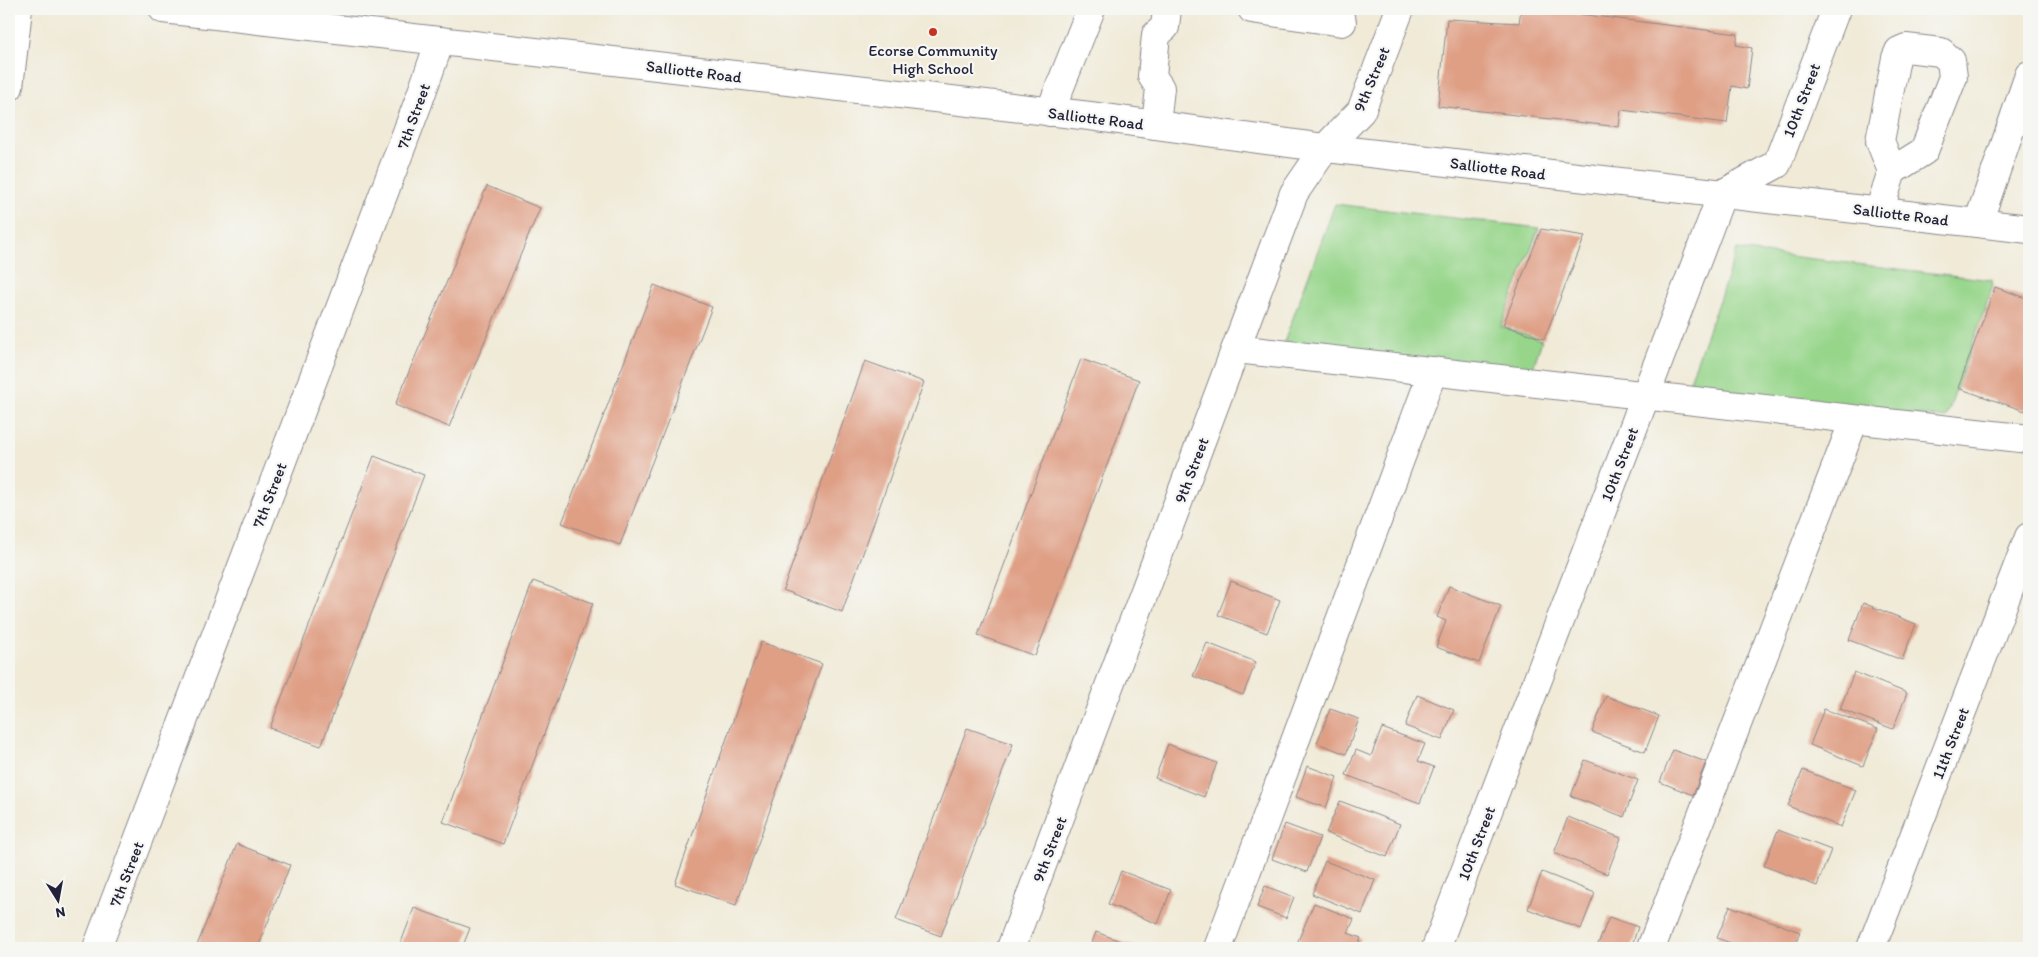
<svg xmlns="http://www.w3.org/2000/svg" width="2038" height="957" font-family="Itim,sans-serif">
<style>
.green{fill:#96d58a;stroke:#5c7c62}
.building{fill:#df9f85}
.lines{fill:none;stroke-linecap:round;stroke-linejoin:round}
.minor-casing{stroke:#898689;stroke-width:30}
.minor{stroke:#fff;stroke-width:28}
.poi-dot{fill:#c8321e;stroke:#f6f6f2;stroke-width:2}
.labels{text-anchor:middle;stroke-width:4.5;stroke-linejoin:round;paint-order:stroke}
.poi-label{font-size:16px;fill:#22223b;stroke:#f6f6f2}
.street-label{font-size:16px;fill:#22223b;stroke:#f6f6f2}
</style>
<rect width="100%" height="100%" fill="#f6f6f2"/>
<filter id="ink" filterUnits="userSpaceOnUse"><feTurbulence type="fractalNoise" baseFrequency=".02" numOctaves="2"/><feDisplacementMap in="SourceGraphic" scale="10" xChannelSelector="R" yChannelSelector="G"/><feConvolveMatrix kernelMatrix="1 2 1 2 8 2 1 2 1" color-interpolation-filters="sRGB"/></filter>
<filter id="wash" filterUnits="userSpaceOnUse"><feTurbulence type="fractalNoise" baseFrequency=".0096" numOctaves="4" result="noise"/><feDisplacementMap in="SourceGraphic" scale="20" xChannelSelector="R" yChannelSelector="G"/><feGaussianBlur stdDeviation="1.12" result="paint"/><feColorMatrix in="noise" values="0 0 0 0 0 0 0 0 0 0 0 0 0 0 0 0 0 1.4 0 .05"/><feComposite in="paint" operator="in"/></filter>
<g filter="url(#wash)">
<rect width="100%" height="100%" fill="#f0ead7"/>
<g class="green">
<path d="M1335 204 1539 228 1501 326 1542 340 1530 377 1283 345Z"/>
<path d="M1737 250 1992 280 1993 286 1946 418 1687 389Z"/>
</g>
<g id="blocks">
<g class="building">
<path d="M1521 9H1539L1738 34 1736 45 1752 48 1747 89 1732 86 1727 123 1621 110 1619 127 1438 106 1447 19 1519 23Z"/>
<path d="M487 186 540 208 449 427 395 405Z"/>
<path d="M1541 229 1585 236 1544 339 1503 325Z"/>
<path d="M654 285 712 307 620 545 562 523Z"/>
<path d="M1995 287 2029 299V401L2025 411 1958 388Z"/>
<path d="M1081 359 1139 380 1035 656 978 635Z"/>
<path d="M865 361 924 382 842 612 783 590Z"/>
<path d="M374 456 424 475 321 746 270 728Z"/>
<path d="M533 581 593 603 503 844 443 822Z"/>
<path d="M1231 581 1280 600 1267 633 1218 615Z"/>
<path d="M1449 586 1501 606 1479 663 1436 647 1446 621 1437 617Z"/>
<path d="M1863 603 1916 624 1902 660 1849 640Z"/>
<path d="M761 642 822 664 736 905 675 884Z"/>
<path d="M1207 643 1256 662 1243 695 1193 676Z"/>
<path d="M1854 672 1907 693 1893 729 1840 709Z"/>
<path d="M1417 695 1454 710 1442 740 1405 726Z"/>
<path d="M1606 696 1659 716 1645 752 1592 732Z"/>
<path d="M1330 709 1359 719 1346 754 1317 743Z"/>
<path d="M1824 709 1878 729 1863 766 1810 745Z"/>
<path d="M967 728 1013 744 941 936 896 920Z"/>
<path d="M1382 728 1425 744 1418 761 1434 767 1420 803 1346 775 1356 750 1371 756Z"/>
<path d="M1168 744 1217 763 1204 797 1155 778Z"/>
<path d="M1673 750 1706 762 1693 795 1660 782Z"/>
<path d="M1585 760 1638 780 1624 817 1571 796Z"/>
<path d="M1307 766 1337 777 1326 808 1296 797Z"/>
<path d="M1803 770 1856 790 1841 827 1788 806Z"/>
<path d="M1340 801 1400 824 1387 857 1326 833Z"/>
<path d="M1568 817 1621 838 1607 874 1554 853Z"/>
<path d="M1285 824 1320 837 1307 872 1272 859Z"/>
<path d="M1778 830 1831 850 1817 886 1764 866Z"/>
<path d="M237 844 290 865 258 948H196Z"/>
<path d="M1325 861 1375 880 1362 914 1312 894Z"/>
<path d="M1121 871 1171 890 1158 924 1108 904Z"/>
<path d="M1542 872 1595 893 1581 929 1528 909Z"/>
<path d="M1265 886 1294 897 1286 918 1257 907Z"/>
<path d="M1314 903 1354 919 1348 933 1361 938 1357 948H1295Z"/>
<path d="M1730 906 1800 932 1794 948H1744L1717 938Z"/>
<path d="M414 908 470 928 462 948H399Z"/>
<path d="M1609 917 1638 927 1631 948 1597 947Z"/>
<path d="M1096 932 1139 948H1090Z"/>
</g>
</g>
</g>
<g filter="url(#ink)">
<use href="#blocks" fill-opacity="0" stroke="#898689" stroke-width="1"/>
<g class="lines">
<g class="minor-casing">
<g id="minor">
<path d="M163 9 1090 116 1325 148 2029 229"/>
<path d="M1252 9 1342 22"/>
<path d="M9 87 18 9"/>
<path d="M1050 112 1091 9"/>
<path d="M1156 125 1160 88 1152 76 1156 35 1165 27 1167 9"/>
<path d="M1879 212 1892 171 1924 151 1953 77 1951 61 1941 52 1906 48 1899 51 1896 58 1880 141 1892 171"/>
<path d="M1978 223 2029 75"/>
<path d="M1236 349 2029 439"/>
<path d="M97 948 418 103 440 41"/>
<path d="M1011 948 1294 193 1325 148 1361 111 1400 9"/>
<path d="M1218 948 1433 371"/>
<path d="M1436 948 1722 194 1777 164 1836 9"/>
<path d="M1651 948 1854 420"/>
<path d="M1871 948 2029 537"/>
</g>
</g>
<use href="#minor" class="minor"/>
</g>
</g>
<circle class="poi-dot" cx="933" cy="32" r="5"/>
<g class="labels">
<g class="poi-label">
<text x="933" y="56">Ecorse Community<tspan x="933" dy="18">High School</tspan></text>
</g>
<g class="street-label">
<text transform="translate(694 71) rotate(7)" y="6">Salliotte Road</text>
<text transform="translate(1371 79) rotate(-67)" y="6">9th Street</text>
<text transform="translate(1801 100) rotate(-69)" y="6">10th Street</text>
<text transform="translate(413 116) rotate(-70)" y="6">7th Street</text>
<text transform="translate(1096 118) rotate(7)" y="6">Salliotte Road</text>
<text transform="translate(1498 168) rotate(7)" y="6">Salliotte Road</text>
<text transform="translate(1901 214) rotate(7)" y="6">Salliotte Road</text>
<text transform="translate(1619 464) rotate(-69)" y="6">10th Street</text>
<text transform="translate(1191 470) rotate(-69)" y="6">9th Street</text>
<text transform="translate(269 495) rotate(-69)" y="6">7th Street</text>
<text transform="translate(1950 743) rotate(-69)" y="6">11th Street</text>
<text transform="translate(1476 843) rotate(-69)" y="6">10th Street</text>
<text transform="translate(1049 849) rotate(-69)" y="6">9th Street</text>
<text transform="translate(126 874) rotate(-69)" y="6">7th Street</text>
</g>
</g>
<rect width="2038" height="957" fill="none" stroke="#f6f6f2" stroke-width="30"/>
<g transform="translate(58 900) rotate(169)" stroke="#f6f6f2" stroke-width="4" paint-order="stroke">
<path d="M0-4L9 19L0 12L-9 19Z" fill="#22223b"/>
<text y="-8" font-size="14" font-weight="bold" text-anchor="middle" fill="#22223b">N</text>
</g>
</svg>
